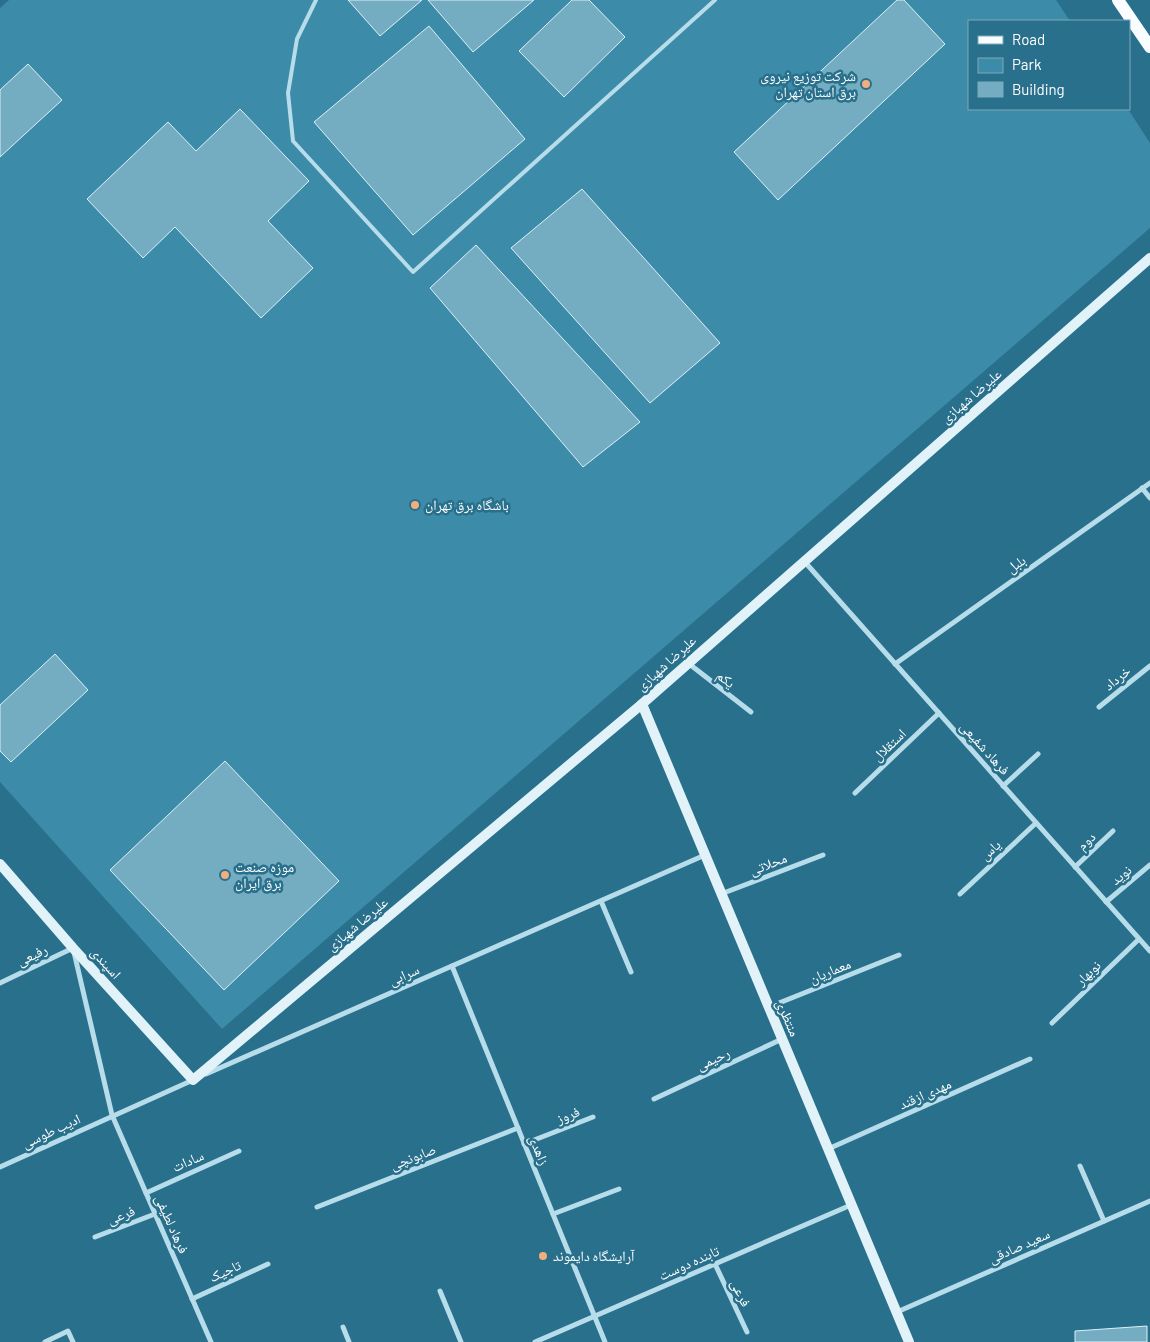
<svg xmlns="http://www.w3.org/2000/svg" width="1150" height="1342" font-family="Barlow,'Noto Naskh Arabic',sans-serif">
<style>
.green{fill:#3c8ba8}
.building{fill:#74adc2;stroke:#dbf0f8}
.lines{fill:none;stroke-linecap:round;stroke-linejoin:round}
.service{stroke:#b7dcea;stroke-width:4}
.minor{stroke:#b7dcea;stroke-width:5}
.secondary{stroke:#e1f2f8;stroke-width:10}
.primary{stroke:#fafdff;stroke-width:12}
.poi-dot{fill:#f2ae7c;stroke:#28708c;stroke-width:2}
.labels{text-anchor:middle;stroke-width:5;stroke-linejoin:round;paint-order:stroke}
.poi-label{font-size:14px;fill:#fff;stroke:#28708c;text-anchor:start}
.street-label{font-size:14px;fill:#fff;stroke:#28708c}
</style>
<rect width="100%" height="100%" fill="#28708c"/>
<path class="green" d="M9 0H1056L1070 21H969V109H1128L1150 143V228L222 1029 0 782V8Z"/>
<g class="building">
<path d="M348 0H422L380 36Z"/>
<path d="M428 0H534L473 52Z"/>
<path d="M572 0H589L625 37 564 97 519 51Z"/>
<path d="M897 0H904L945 44 778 200 734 152Z"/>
<path d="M429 26 525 139 413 235 314 122Z"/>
<path d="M28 64 62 100 0 157V90Z"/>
<path d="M240 109 309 181 268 221 313 268 261 318 175 227 143 258 87 199 168 122 196 151Z"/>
<path d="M582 189 720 343 650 403 511 248Z"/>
<path d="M476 245 640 422 583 467 430 288Z"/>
<path d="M55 654 88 690 11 762 0 751V705Z"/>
<path d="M225 761 339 881 224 990 110 870Z"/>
<path d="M1147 1326V1342H1075V1331Z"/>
</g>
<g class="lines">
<path class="service" d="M316 0 297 39 288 93 293 141 413 272 715 0"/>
<g class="minor">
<path d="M1142 488 1150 498"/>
<path d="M804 561 1150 951"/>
<path d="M688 663 751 712"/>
<path d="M895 664 1150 483"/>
<path d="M1099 707 1150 666"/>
<path d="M1003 786 1038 754"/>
<path d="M855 793 939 713"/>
<path d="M1075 867 1113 831"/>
<path d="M721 894 823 855"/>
<path d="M960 894 1036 823"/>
<path d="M601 901 631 972"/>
<path d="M1106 902 1150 865"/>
<path d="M452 966 605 1342"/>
<path d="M0 983 73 948 112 1115 211 1342"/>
<path d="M769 1007 899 955"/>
<path d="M1052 1023 1139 939"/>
<path d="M206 1074 705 855"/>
<path d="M654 1099 782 1039"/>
<path d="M524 1144 593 1117"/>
<path d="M828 1149 1030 1059"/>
<path d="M1080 1166 1104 1221"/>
<path d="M0 1167 193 1080"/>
<path d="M146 1193 239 1151"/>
<path d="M317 1207 518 1128"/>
<path d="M553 1214 619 1189"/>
<path d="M95 1237 155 1214"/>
<path d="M715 1264 747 1332"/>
<path d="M440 1291 461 1342"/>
<path d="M192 1299 268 1264"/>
<path d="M897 1312 1150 1201"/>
<path d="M343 1327 349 1342"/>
<path d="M45 1342 68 1331 73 1342"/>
<path d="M535 1342 851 1205"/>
</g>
<g class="secondary">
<path d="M642 704 909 1342"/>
<path d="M0 864 73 948 193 1080 642 704 1150 258"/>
</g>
<path class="primary" d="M1118 0 1150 47"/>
</g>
<g class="poi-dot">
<circle cx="866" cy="84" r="5"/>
<circle cx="415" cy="505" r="5"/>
<circle cx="225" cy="875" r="5"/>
<circle cx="543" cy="1256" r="5"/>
</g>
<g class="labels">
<g class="poi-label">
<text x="856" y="81" text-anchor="end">شرکت توزیع نیروی<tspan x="856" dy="16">برق استان تهران</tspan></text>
<text x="425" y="510">باشگاه برق تهران</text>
<text x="235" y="872">موزه صنعت<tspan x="235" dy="16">برق ایران</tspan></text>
<text x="553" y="1261">آرایشگاه دایموند</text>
</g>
<g class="street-label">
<text transform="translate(971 396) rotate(-41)" y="5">علیرضا شهبازی</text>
<text transform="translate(1016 564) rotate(-35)" y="5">بلبل</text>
<text transform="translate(666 663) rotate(-42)" y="5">علیرضا شهبازی</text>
<text transform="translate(1117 678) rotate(-39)" y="5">خرداد</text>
<text transform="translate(726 679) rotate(38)" y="5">یکم</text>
<text transform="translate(889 745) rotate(-43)" y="5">استقلال</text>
<text transform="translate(985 748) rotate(48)" y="5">فرهاد شفیعی</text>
<text transform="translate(1086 841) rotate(-43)" y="5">دوم</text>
<text transform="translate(990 850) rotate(-43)" y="5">یاس</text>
<text transform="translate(768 864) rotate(-21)" y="5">محلاتی</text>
<text transform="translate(1121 875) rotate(-40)" y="5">نوید</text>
<text transform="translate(357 924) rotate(-40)" y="5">علیرضا شهبازی</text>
<text transform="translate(32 955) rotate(-25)" y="5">رفیعی</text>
<text transform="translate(106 963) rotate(48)" y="5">اسپندی</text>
<text transform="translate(830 971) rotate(-22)" y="5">معماریان</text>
<text transform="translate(1088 973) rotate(-44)" y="5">نوبهار</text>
<text transform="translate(404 975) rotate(-24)" y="5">سرابی</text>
<text transform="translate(788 1018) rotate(67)" y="5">منتظری</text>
<text transform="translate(713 1059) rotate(-25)" y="5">رحیمی</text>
<text transform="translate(925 1094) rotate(-24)" y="5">مهدی ازقند</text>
<text transform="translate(568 1115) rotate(-21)" y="5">فروز</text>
<text transform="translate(51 1131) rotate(-25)" y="5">ادیب طوسی</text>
<text transform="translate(539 1150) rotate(68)" y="5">زاهدی</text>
<text transform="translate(413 1157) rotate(-21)" y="5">صابونچی</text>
<text transform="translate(188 1161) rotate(-24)" y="5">سادات</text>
<text transform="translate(121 1215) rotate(-21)" y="5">فرعی</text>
<text transform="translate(172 1224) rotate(66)" y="5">فرهاد لطیفی</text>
<text transform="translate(1019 1246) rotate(-24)" y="5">سعید صادقی</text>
<text transform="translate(689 1263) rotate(-24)" y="5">تابنده دوست</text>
<text transform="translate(225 1271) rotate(-25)" y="5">تاجیک</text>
<text transform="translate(741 1293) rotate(65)" y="5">فرعی</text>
</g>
</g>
<rect x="968" y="20" width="162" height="90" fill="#28708c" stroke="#7ea9ba"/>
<rect x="978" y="36" width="25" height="8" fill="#fafdff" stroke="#7ea9ba"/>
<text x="1012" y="45" font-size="15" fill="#ffffff">Road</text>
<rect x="978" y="58" width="25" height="15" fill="#3c8ba8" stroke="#7ea9ba"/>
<text x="1012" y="70" font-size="15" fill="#ffffff">Park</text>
<rect x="978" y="82" width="25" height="15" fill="#74adc2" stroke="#7ea9ba"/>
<text x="1012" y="95" font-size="15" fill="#ffffff">Building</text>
</svg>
